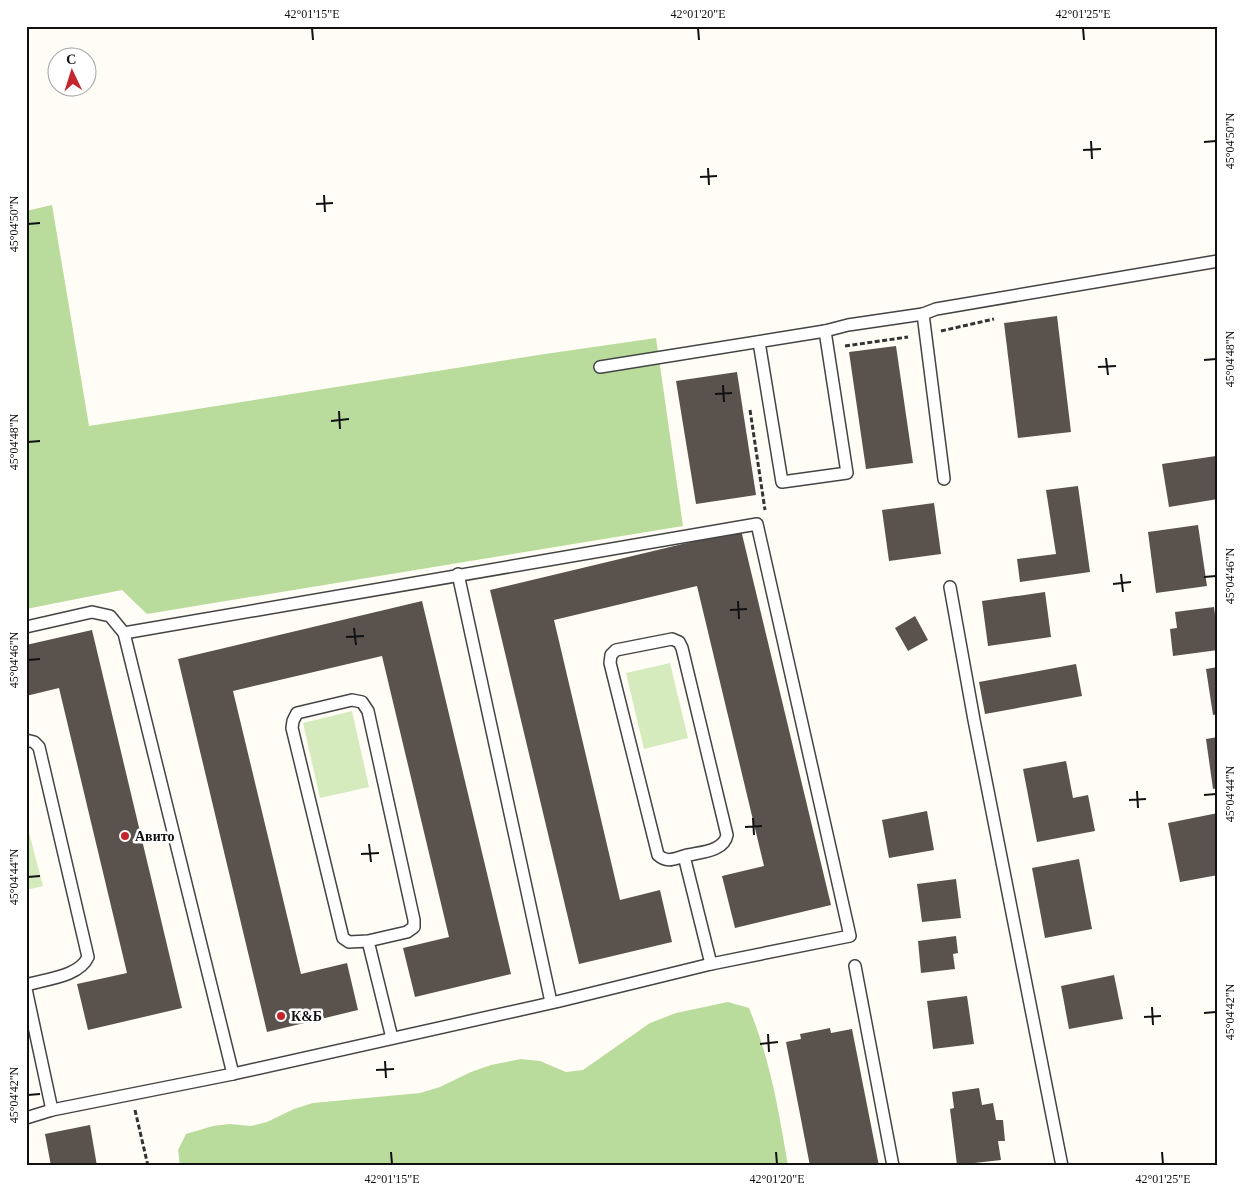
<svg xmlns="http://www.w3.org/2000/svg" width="1244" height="1192" font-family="'Times New Roman',serif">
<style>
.green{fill:#d5ebbd}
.forest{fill:#b9dc9c}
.building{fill:#5a524d}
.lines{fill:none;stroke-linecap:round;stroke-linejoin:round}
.service-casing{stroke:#444;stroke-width:14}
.path{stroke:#333;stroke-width:3;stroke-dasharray:5 2.5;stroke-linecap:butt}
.service{stroke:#fff;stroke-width:11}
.ticks{fill:none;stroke:#111;stroke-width:2}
.poi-dot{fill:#c4262e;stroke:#fff;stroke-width:2}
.labels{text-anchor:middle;stroke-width:5;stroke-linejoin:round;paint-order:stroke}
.poi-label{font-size:14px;font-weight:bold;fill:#111;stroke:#fff;text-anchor:start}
.neatline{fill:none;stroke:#111;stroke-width:2}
.ticks-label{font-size:12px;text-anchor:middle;fill:#111}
</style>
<rect width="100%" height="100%" fill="#fffdf5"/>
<g class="green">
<path d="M670 663 688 738 644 749 626 673Z"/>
<path d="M352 711 369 787 320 798 303 723Z"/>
<path d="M26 821 43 886 26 890Z"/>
</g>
<g class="forest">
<path d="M52 205 89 426 545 354 656 338 683 526 147 614 122 590 26 609V211Z"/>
<path d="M728 1002 749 1008C770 1059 779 1112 788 1166H180L178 1150 186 1134 213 1126 229 1124 251 1126 267 1122 294 1109 313 1103 420 1093 440 1087 471 1072 491 1065 521 1059 540 1061 566 1072 583 1070 650 1023 676 1013Z"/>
</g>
<g class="building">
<path d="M1057 316 1071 432 1018 438 1004 323Z"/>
<path d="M896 346 913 463 866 469 849 352Z"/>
<path d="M737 372 756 495 696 504 676 381Z"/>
<path d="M1216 456 1218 499 1169 507 1162 464Z"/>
<path d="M1078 486 1090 572 1020 582 1017 559 1056 554 1046 490Z"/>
<path d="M934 503 941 554 889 561 882 510Z"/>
<path d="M1198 525 1207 586 1156 593 1148 532Z"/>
<path d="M741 530 831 905 735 928 722 876 764 866 697 586 554 620 620 900 660 890 672 942 579 964 490 590Z"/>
<path d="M1045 592 1051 637 988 646 982 601Z"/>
<path d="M422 601 511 974 415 997 403 948 449 937 382 656 233 691 301 974 347 963 358 1010 267 1032 178 659Z"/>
<path d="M1214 607 1218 636V650L1173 656 1170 629 1177 628 1175 612Z"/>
<path d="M915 616 928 640 908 651 895 628Z"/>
<path d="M92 630 182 1008 88 1030 77 984 127 973 59 688 26 696V645Z"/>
<path d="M1076 664 1082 696 985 714 979 682Z"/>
<path d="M1218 667V714L1213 715 1206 669Z"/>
<path d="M1218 737V788L1213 789 1206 739Z"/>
<path d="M1066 761 1073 798 1088 795 1095 831 1037 842 1023 769Z"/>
<path d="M927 811 934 850 889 858 882 820Z"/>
<path d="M1218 813V875L1180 882 1168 823Z"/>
<path d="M1079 859 1092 929 1045 938 1032 868Z"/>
<path d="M956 879 961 918 922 922 917 884Z"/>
<path d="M956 936 958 953 953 954 955 969 921 973 918 941Z"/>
<path d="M1114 975 1123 1019 1069 1029 1061 986Z"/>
<path d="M967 996 974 1044 933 1049 927 1001Z"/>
<path d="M830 1028 831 1033 852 1029 879 1166H810L786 1042 801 1039 800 1034Z"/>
<path d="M979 1088 982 1105 993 1103 996 1120H1003L1005 1141H998L1001 1160 957 1165 950 1109 954 1108 952 1092Z"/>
<path d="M90 1125 97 1166H51L45 1134Z"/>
</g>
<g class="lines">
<g class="service-casing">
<g id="service">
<path d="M759 342 782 482 847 473 825 331"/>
<path d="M600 367 825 331 848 325 923 314"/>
<path d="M944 479 923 314 936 309 1218 261"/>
<path d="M458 574 551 1002"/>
<path d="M950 587 974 720 1062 1166"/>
<path d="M26 627 92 612 110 616 124 633 233 1074"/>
<path d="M26 740 34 742 39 747 88 957C79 977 45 979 26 985"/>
<path d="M684 856C699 852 724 852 727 835L682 648 679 642 672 639 616 650 611 655 610 663 658 855C667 863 674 859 684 856L711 964"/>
<path d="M368 941 407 932 414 927V920L368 711 362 702 352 700 297 713 293 721 292 728 343 938 349 942 368 941 392 1038"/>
<path d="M855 966 893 1166"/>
<path d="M26 989 52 1110"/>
<path d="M26 1118 52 1110 233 1074 560 1001 711 964 850 936 757 524 124 633"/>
</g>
</g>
<g class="path">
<path d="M941 331 994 319"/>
<path d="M845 346 908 337"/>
<path d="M750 410 765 510"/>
<path d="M135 1110 148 1166"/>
</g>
<use href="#service" class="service"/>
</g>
<path class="ticks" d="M312 28 313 40M698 28 699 40M1083 28 1084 40M1091 141 1092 159M1204 142 1216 141M1083 150 1101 149M708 168 709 185M700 177 717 176M324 195 325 212M316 204 333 203M28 224 40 223M1106 358 1108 375M1204 360 1216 359M1098 367 1116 366M723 385 724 402M715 394 732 393M339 411 340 429M331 421 349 419M28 442 40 441M1121 574 1123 592M1204 577 1216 576M1113 584 1131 582M738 601 739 619M730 610 747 609M354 628 356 645M346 637 364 636M28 660 40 659M1137 791 1138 808M1204 795 1216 794M1129 800 1146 799M753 818 754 835M745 827 762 826M369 844 371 862M361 854 379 853M28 877 40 876M1152 1007 1153 1025M1204 1013 1216 1012M1144 1017 1161 1016M768 1034 769 1052M760 1044 778 1042M385 1061 386 1078M376 1070 394 1069M28 1095 40 1094M391 1152 392 1164M776 1152 777 1164M1162 1152 1163 1164"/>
<g class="poi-dot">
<circle cx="125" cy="836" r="5"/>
<circle cx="281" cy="1016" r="5"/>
</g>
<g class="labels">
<g class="poi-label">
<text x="135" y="841">Авито</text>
<text x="291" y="1021">К&amp;Б</text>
</g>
</g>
<rect width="1244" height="1192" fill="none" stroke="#ffffff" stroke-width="55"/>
<g transform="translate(72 72) rotate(356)"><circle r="24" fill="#ffffff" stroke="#a0a0a0"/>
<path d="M0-4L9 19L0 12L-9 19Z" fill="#c4262e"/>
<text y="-8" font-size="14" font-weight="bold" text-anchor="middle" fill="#111111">С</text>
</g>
<rect x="28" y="28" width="1188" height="1136" class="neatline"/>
<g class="ticks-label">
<text x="312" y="18">42°01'15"E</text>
<text x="698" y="18">42°01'20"E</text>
<text x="1083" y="18">42°01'25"E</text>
<text transform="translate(1230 141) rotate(-90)" y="4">45°04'50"N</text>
<text transform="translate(14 224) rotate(-90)" y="4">45°04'50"N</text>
<text transform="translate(1230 359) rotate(-90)" y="4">45°04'48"N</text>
<text transform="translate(14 442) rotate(-90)" y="4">45°04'48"N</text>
<text transform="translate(1230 576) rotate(-90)" y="4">45°04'46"N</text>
<text transform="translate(14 660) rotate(-90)" y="4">45°04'46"N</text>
<text transform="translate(1230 794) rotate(-90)" y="4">45°04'44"N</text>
<text transform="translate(14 877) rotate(-90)" y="4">45°04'44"N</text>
<text transform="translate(1230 1012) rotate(-90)" y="4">45°04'42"N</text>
<text transform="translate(14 1095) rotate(-90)" y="4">45°04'42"N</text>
<text x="392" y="1183">42°01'15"E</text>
<text x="777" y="1183">42°01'20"E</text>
<text x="1163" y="1183">42°01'25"E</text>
</g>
</svg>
